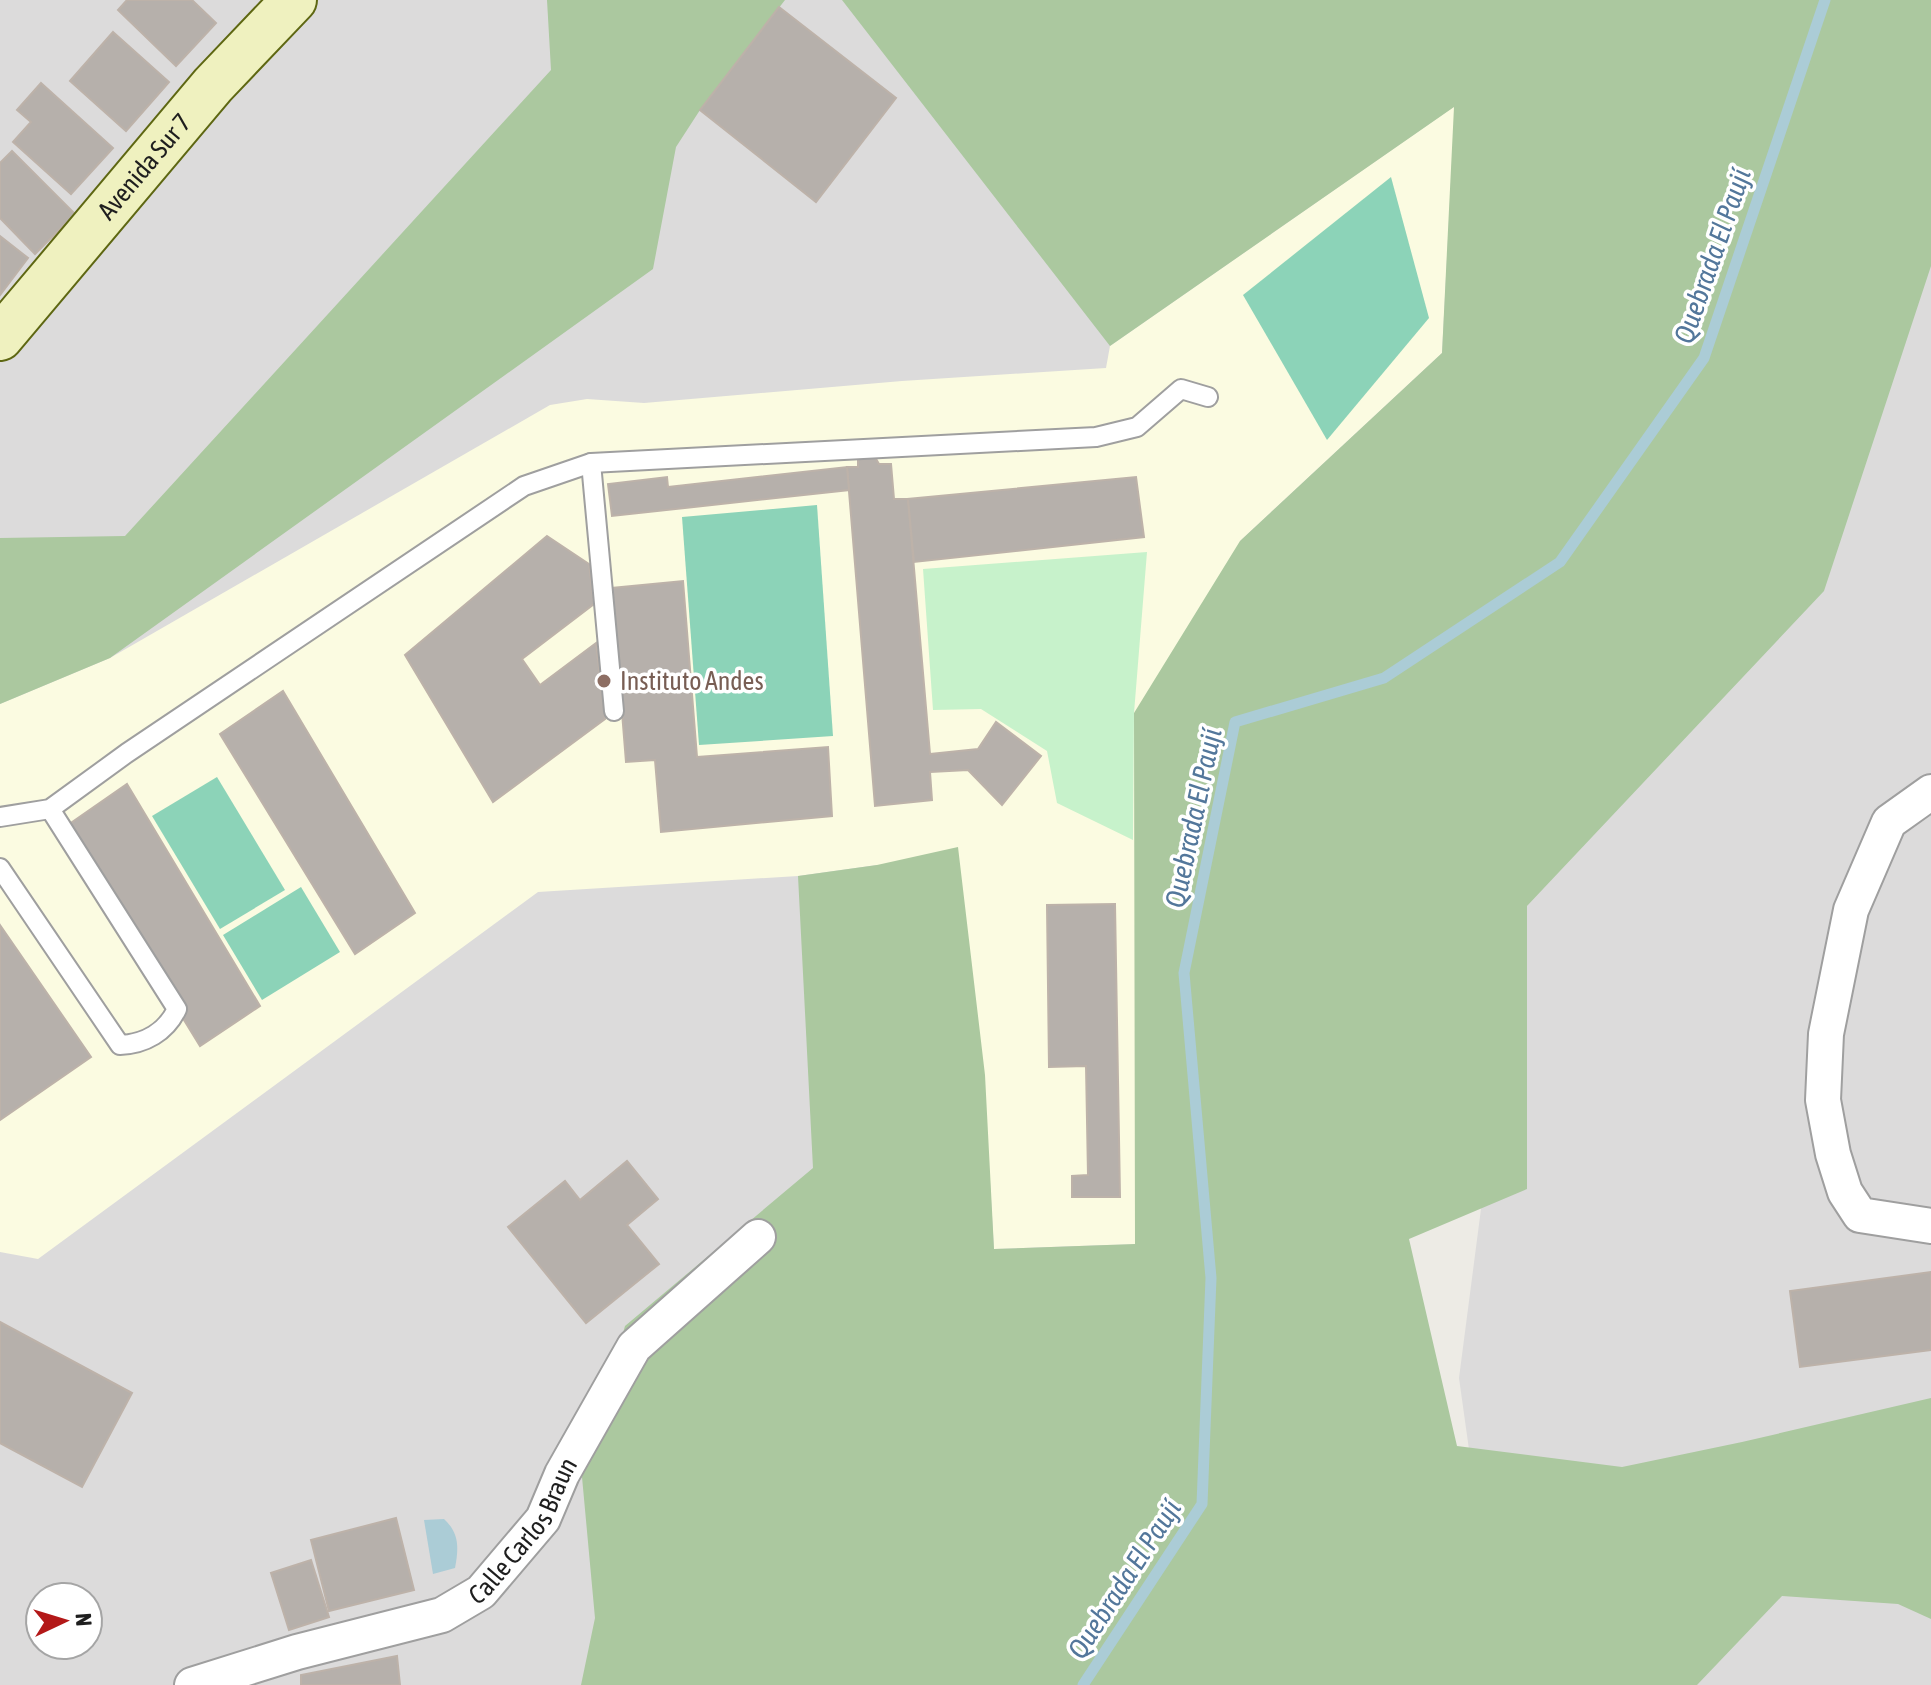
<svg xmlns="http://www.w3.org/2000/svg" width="1931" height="1685" font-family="'Asap Condensed',sans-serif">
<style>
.residential{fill:#dcdbdb;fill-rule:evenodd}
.education{fill:#fbfbe1}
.forest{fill:#abc89f}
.park{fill:#c7f2cb}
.pitch{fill:#8cd3b8}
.water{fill:#abccd6}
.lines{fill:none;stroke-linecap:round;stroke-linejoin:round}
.stream{stroke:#abccd6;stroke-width:11}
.building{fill:#b6b0ab;stroke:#bdb2a9;stroke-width:2}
.service-casing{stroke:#9f9f9f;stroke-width:22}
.minor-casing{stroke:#9f9f9f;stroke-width:38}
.secondary-casing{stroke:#5e6712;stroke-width:48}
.service{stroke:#fff;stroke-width:18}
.minor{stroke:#fff;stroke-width:34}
.secondary{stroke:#eff1bf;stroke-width:44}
.education-dot{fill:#8d6e63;stroke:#fff;stroke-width:3}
.labels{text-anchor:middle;stroke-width:7;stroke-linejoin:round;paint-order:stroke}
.street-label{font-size:26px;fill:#1e1e1e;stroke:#fff}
.education-label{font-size:26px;fill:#785e54;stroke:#fff;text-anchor:start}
.water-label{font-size:28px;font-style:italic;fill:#53779b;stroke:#fff}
</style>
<rect width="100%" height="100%" fill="#edebe5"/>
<path class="residential" d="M0 0H1931V1685H1517L1478 1514 1459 1378 1528 848 644 1685H0ZM40 1597H88V1645H40Z"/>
<path class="education" d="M1455 106 1442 353 1240 541 1135 1244 994 1249 987 1132 877 865 798 876 538 892 38 1259 0 1252V704L110 658 550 405 587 399 644 403 902 381 1106 368 1110 346Z"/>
<g class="forest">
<path d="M547 0H785L700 110 676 147 653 269 110 658 0 704V538L125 536 551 70Z"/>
<path d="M842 0H1931V266L1824 591 1527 906V1189L1409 1239 1457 1446 1622 1467 1742 1442 1931 1398V1619L1898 1604 1782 1596 1697 1685H581L595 1618 582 1477 625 1326 813 1168 798 876 877 865 958 847 985 1075 994 1249 1135 1244 1134 713 1240 541 1442 353 1454 107 1110 346Z"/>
</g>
<path class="park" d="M1147 552 1134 713 1133 840 1057 803 1047 751 981 709 933 710 923 569Z"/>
<g class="pitch">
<path d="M1391 177 1429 318 1327 440 1243 295Z"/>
<path d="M817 505 833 736 699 745 682 517Z"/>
<path d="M217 777 285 890 220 929 152 816Z"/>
<path d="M301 887 340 952 262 1000 223 935Z"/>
</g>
<path class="water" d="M444 1519C459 1533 459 1547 455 1568L433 1574 424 1520Z"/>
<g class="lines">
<path class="stream" d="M1083 1685 1202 1504 1211 1278 1184 973 1235 722 1384 678 1560 562 1704 358 1825 0"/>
</g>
<g class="building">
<path d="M127 0H192L216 23 176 66 118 10Z"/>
<path d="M779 7 896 98 816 202 700 110Z"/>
<path d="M113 32 169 82 126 131 70 81Z"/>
<path d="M41 83 113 148 71 194 13 142 31 122 17 110Z"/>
<path d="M12 151 75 214 35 254 0 218V163Z"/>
<path d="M0 236 28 258 0 295Z"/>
<path d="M867 454 875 457 879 464H891L894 499H908L930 754 978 749 996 722 1041 756 1002 805 968 770 930 772 932 800 875 806 847 467H858V458Z"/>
<path d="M847 467 849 490 612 516 608 484 667 477 668 487Z"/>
<path d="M1136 477 1144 537 914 562 908 499Z"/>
<path d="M547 536 589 564 594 604 522 659 540 685 596 643 605 719 493 802 405 655Z"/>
<path d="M683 581 697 757 828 747 832 816 661 832 655 760 626 762 612 588Z"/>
<path d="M283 691 415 913 355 954 220 734Z"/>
<path d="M127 784 260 1006 200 1046 65 827Z"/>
<path d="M1115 904 1120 1197H1072V1176L1088 1175 1086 1066 1049 1067 1047 905Z"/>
<path d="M0 925 91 1057 0 1120Z"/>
<path d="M627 1161 658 1199 627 1225 659 1264 586 1323 508 1227 565 1181 580 1200Z"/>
<path d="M1931 1272V1350L1800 1367 1790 1291Z"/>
<path d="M0 1322 132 1393 82 1487 0 1443Z"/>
<path d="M396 1518 414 1590 329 1611 311 1540Z"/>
<path d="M311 1560 329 1617 289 1630 271 1573Z"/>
<path d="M397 1656 400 1685H301V1675Z"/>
</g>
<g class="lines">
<g class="service-casing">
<g id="service">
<path d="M591 463 614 711"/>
<path d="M0 817 50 809 127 753 524 486 591 463 1096 437 1137 427 1181 389 1208 397"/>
<path d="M0 868 120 1045C145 1044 166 1032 177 1009L50 809"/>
</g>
</g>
<g class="minor-casing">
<g id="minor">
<path d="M1931 792 1889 822 1851 910 1826 1034 1823 1100 1833 1154 1845 1192 1860 1215 1931 1226"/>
<path id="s1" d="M192 1685 297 1652 442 1615 481 1592 543 1519 562 1474 634 1347 758 1237"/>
</g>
</g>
<g class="secondary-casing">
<g id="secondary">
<path id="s2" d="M0 338 213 85 294 0"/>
</g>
</g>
<use href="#service" class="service"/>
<use href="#minor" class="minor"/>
<use href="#secondary" class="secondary"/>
</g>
<circle class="education-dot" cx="604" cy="681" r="8"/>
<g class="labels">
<g class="street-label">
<text dy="9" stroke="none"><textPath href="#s2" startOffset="224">Avenida Sur 7</textPath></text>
<text dy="9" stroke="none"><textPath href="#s1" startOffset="380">Calle Carlos Braun</textPath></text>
</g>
<g class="education-label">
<text x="620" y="690">Instituto Andes</text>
</g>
<g class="water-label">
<text transform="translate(1712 256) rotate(-71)" y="10">Quebrada El Paují</text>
<text transform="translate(1193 818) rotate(-78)" y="10">Quebrada El Paují</text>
<text transform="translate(1124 1579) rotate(-57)" y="10">Quebrada El Paují</text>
</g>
</g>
<g transform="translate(64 1621) rotate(86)"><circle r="38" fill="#ffffff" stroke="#a5a5a5" stroke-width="2"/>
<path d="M0-6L14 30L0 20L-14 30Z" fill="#b31818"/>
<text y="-12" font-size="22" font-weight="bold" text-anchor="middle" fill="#1e1e1e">N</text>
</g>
</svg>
